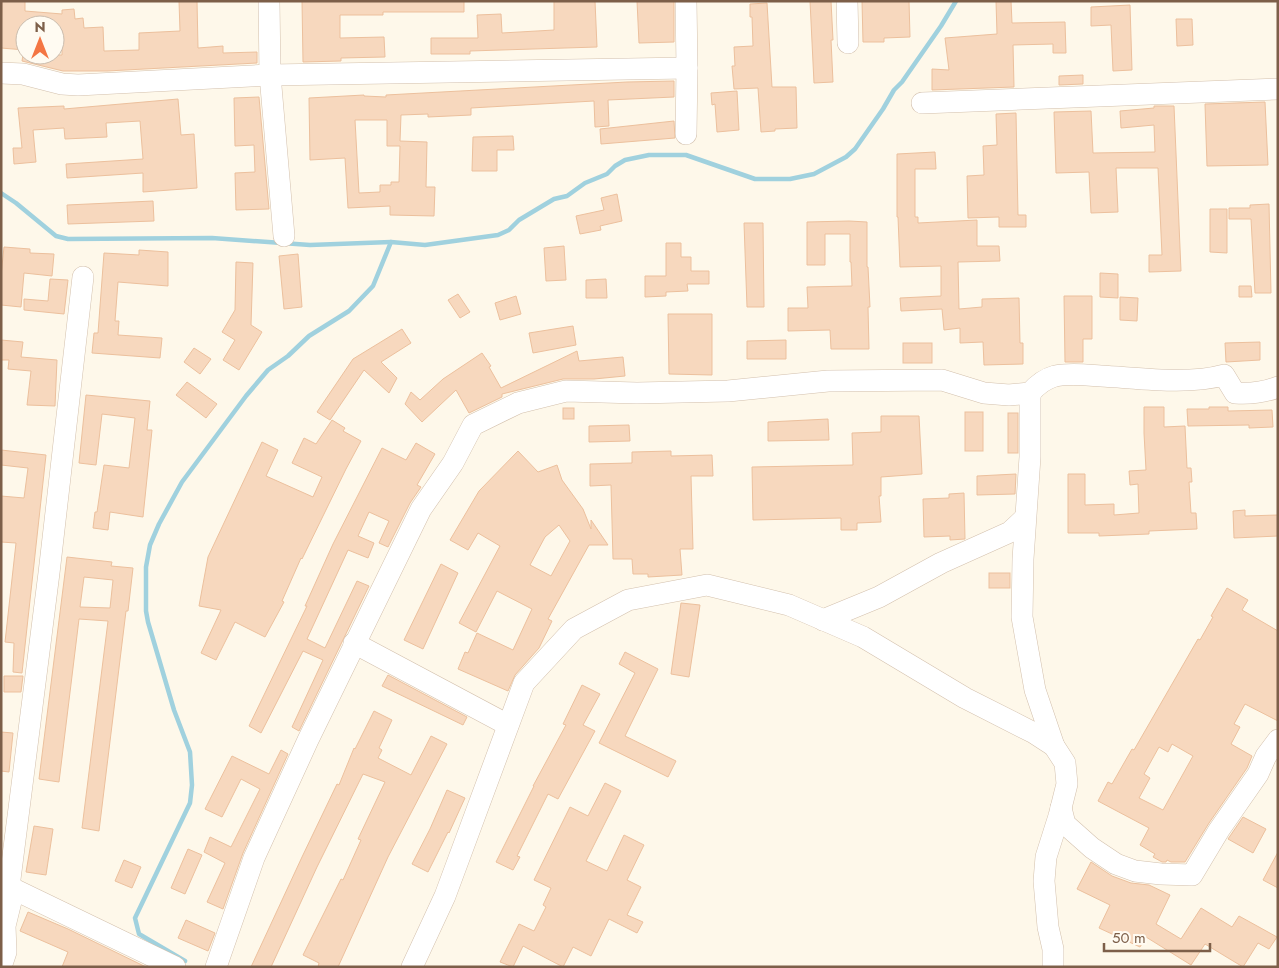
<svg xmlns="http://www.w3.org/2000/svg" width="1279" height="968" font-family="Jost,sans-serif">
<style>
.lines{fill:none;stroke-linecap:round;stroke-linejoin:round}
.stream{stroke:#a0d1de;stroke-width:4.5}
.building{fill:#f7d8be;stroke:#ecc09d;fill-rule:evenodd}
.minor-casing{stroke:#d3c0ad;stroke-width:22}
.minor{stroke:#fff;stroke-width:21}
</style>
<rect width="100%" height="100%" fill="#fef8ea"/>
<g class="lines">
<g class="stream">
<path d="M1 193 16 203 56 236 68 239 212 238 310 245 391 242"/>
<path d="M185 961 139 934 135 918 190 803 192 785 190 752 174 710 148 622 146 611V567L150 545 159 524 182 482 246 396 268 370 288 356 309 336 349 311 373 286 391 242 425 245 498 235 509 230 519 220 554 199 567 196 585 183 607 174 615 166 625 160 649 155H686L755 179H790L814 174 846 157 855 149 883 109 894 90 902 82 941 26 956 1"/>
</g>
</g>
<g class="building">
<path d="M2 1H25V11L62 14V10L74 9 75 19 83 18 84 28 103 27 104 51 139 50V33L180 31 179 1H197L198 48 223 46V53L257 52V63L107 71H63L22 61 23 55H62V30L55 31V25H25V50L1 48Z"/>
<path d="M302 1H464V12H383V15H340V38L384 37 385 57 341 58V61L303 62Z"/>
<path d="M554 1H595L597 47 470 51V54H431V38H478L477 15 501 14 502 33 554 30Z"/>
<path d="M637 1H674V42L639 43Z"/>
<path d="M810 1H831L833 40H831L833 82 814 83Z"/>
<path d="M862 1H909L910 37 884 38V42H863Z"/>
<path d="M996 1H1011L1012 23 1065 22 1066 53H1053V44L1013 45 1014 87 932 90V69L949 70 945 38 997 34Z"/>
<path d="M767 3 772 87H796L797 128 775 129V131L761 132 758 88 734 89 732 66H735L734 47 753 46 752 17H750V4Z"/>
<path d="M1130 5 1132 70 1113 71 1111 25 1091 26V7Z"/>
<path d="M1176 19H1192L1193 45 1177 46Z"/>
<path d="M1083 75V84L1059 85V76Z"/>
<path d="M674 81V97L608 100 609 126 595 127 594 101 471 108V115L428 117V114L401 115 400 141 427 142 426 187H435L434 216 390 215V206L348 208 345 158 310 160 309 98 364 95V96L386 97V95L627 82ZM355 120H387V146H400L399 182H391V185H380V192L359 193Z"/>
<path d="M737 91 739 130 717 132 715 104 712 105 711 93Z"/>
<path d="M259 97 269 209 236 210 235 173 255 172 254 145 235 146 234 98Z"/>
<path d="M178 99 181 135 194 134 197 188 143 192V173L67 178 66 164 143 159 140 121 106 123 107 137 65 139 64 128 33 130 36 162 14 164 13 148H22L18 108 64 106V109Z"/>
<path d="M1265 102 1268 165 1207 166 1205 104Z"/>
<path d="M1154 106H1174L1181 271 1149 272V255H1162L1158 168H1116L1118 212 1091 213 1089 172 1056 173 1054 112 1091 111 1093 153 1155 152 1154 125 1121 128 1120 111 1154 108Z"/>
<path d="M1016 113 1018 215H1026V227H999V217L968 218 967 176 984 175 983 146 997 145 996 114Z"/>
<path d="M674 121 675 138 601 144 600 129Z"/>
<path d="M513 136 514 150H497V171H472L473 137Z"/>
<path d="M935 152 936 169H915V217H918V223L977 220V246H999L1000 261 958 262 959 309 982 307V299L1019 298 1020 343H1023V364L984 365 983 342 960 343V328L944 330 942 309 901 311 900 298 941 296V266L900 267 898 217H897V154Z"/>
<path d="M617 194 622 221 600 226 601 230 580 234 576 216 604 210 601 198Z"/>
<path d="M153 201 154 221 68 224 67 205Z"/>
<path d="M1269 204 1271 293H1255L1251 219H1229V208H1250V205Z"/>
<path d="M1210 209H1227V253L1210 252Z"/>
<path d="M849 221 867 222V267H868L870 307H868L869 349H831L830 330 788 331V308H808L807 287 852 286 851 262H850V234H825V265H807V222Z"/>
<path d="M744 223H763L764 307H747Z"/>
<path d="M666 243H681V257H691V271H709V284H687L688 291 666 292V296L645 297V276H666Z"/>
<path d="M564 246 566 280 546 281 544 248Z"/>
<path d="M4 247 30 249V253L54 254 52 276 24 273 21 307 1 305V276Z"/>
<path d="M139 250 168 252V286L118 282 115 321H119L118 335 162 338 160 358 92 353 94 333H98L104 253 139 255Z"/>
<path d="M298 254 302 307 284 309 279 256Z"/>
<path d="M236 262 253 263 251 325 262 332 239 370 223 360 235 340 222 332 235 310Z"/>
<path d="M1100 273 1118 274V298L1100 297Z"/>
<path d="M50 279 68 280 64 314 24 310V299L48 301Z"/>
<path d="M606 279 607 298H586V280Z"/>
<path d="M1239 286H1251L1252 297H1239Z"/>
<path d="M458 294 470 312 460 318 448 300Z"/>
<path d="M516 296 521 314 500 320 495 303Z"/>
<path d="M1064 296H1092V339H1083V362H1065Z"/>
<path d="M1120 297 1138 298 1137 321 1120 320Z"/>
<path d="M668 314H712V375L669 374Z"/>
<path d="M573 326 576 345 533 353 529 333Z"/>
<path d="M402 329 411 343 381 362 397 378 389 393 364 370 330 420 317 412 353 359Z"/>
<path d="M1 340 23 342 21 357 57 360 55 406 27 405 31 371 8 369 9 360H1Z"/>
<path d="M786 340V359H747V341Z"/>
<path d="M1260 342V360L1226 362 1225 343Z"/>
<rect x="903" y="343" width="29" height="20"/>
<path d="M194 348 211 359 200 374 184 362Z"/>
<path d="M577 351 579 361 623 357 625 376 594 379H563L502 394V397L469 413 456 390 422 422 405 404 411 392 420 400 443 379 482 353 491 366 489 367 501 388Z"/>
<path d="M187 382 217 404 206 418 176 395Z"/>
<path d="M86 395 150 401 147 430H152L143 517 110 512 108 530 93 528 95 512H97L104 465 129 468 135 418 102 414 96 465 79 463Z"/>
<path d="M1144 407H1164V427L1185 426 1187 468H1191L1192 482H1189L1191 513H1196L1197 529 1149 531V534L1099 536V533H1068V474H1085V505L1114 504V515L1139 513 1138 484 1130 485 1129 471 1146 470 1144 433Z"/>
<path d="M1209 407H1228V411L1272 410 1273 427 1249 428V425L1188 426 1187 409H1209Z"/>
<rect x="563" y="408" width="11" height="11"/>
<rect x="965" y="412" width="18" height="39"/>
<rect x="1008" y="413" width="10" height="40"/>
<path d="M881 416H919L922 474 881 477V496H879L881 522 857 523V530H841V518L753 520 752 467 853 465 852 433 881 432Z"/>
<path d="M828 419 829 440 768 441V422Z"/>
<path d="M332 420 345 428 343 431 361 441 346 469 302 559 301 558 282 601 284 602 265 637 235 622 216 660 201 653 221 610 199 606 208 557 262 442 278 450 266 476 313 497 322 477 292 463 304 438 316 444Z"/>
<path d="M629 425 630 441 589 442V426Z"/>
<path d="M416 443 435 454 417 485 421 487 410 503 388 547 379 543 389 521 369 512 358 536 374 543 368 558 348 550 307 639 325 648 357 581 369 586 299 731 292 727 323 660 303 651 261 733 249 726 307 606H305L333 544 382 448 406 460Z"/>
<path d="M1 450 46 455 22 673 13 672 14 643 5 642 16 543 1 542V496L24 498 28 468 1 465Z"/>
<path d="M518 451 538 472 557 465 562 480 583 509 591 529V520L608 545H589L548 619 552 621 539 648 515 675 508 691 458 669 465 652 468 653 477 633 513 650 532 609 497 591 476 632 459 623 500 546 478 533 468 550 450 540 479 491ZM559 525 570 541 551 576 530 565 545 537Z"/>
<path d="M671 451V456L712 455 713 476H691L693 549H680L682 575 648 577V574H633L632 559H613L611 485 590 486V464L632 463V452Z"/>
<path d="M1016 474 1015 494 977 495V476Z"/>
<path d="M964 493 965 539 950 540V536L924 537 923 499 949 498V494Z"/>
<path d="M1245 510V516L1278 515V536L1234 538 1233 511Z"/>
<path d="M67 557 112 562 111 566 133 568 128 611H126L99 831 82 828 108 621 79 619 59 782 39 779ZM84 577 113 580 110 608 80 607Z"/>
<path d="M441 564 458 573 423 649 404 640Z"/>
<rect x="989" y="573" width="21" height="15"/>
<path d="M1227 588 1248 600 1242 610 1278 631V721L1245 704 1234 724 1240 727 1231 744 1252 756 1247 768 1209 823 1185 862H1171L1167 860 1166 862H1162L1153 857 1155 854 1140 845 1149 828 1098 801 1108 782 1112 784 1132 749 1134 750 1198 639 1200 640 1213 617 1211 616ZM1172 744 1193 756 1163 810 1139 798 1150 778 1144 774 1159 747 1168 752Z"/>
<path d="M681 603 700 605 689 677 671 674Z"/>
<path d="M625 652 658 669 625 736 676 761 668 777 599 743 635 673 619 664Z"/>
<path d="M388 675 467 717 463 725 382 686Z"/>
<path d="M4 676H23L21 692H4Z"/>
<path d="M582 685 600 694 583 725 595 731 558 799 548 794 517 856 520 857 513 870 496 862 534 786H533L566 725 563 724Z"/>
<path d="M374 711 392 720 379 748 382 750 378 758 411 775 431 736 447 744 388 857 338 967H318L319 963 303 955 341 879 343 880 361 840 358 839 385 782 363 774 317 867 271 967H251L302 857 337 784 339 785 354 748 355 749Z"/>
<path d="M1 732 13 733 9 772 1 771Z"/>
<path d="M281 750 288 754 243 853 223 909 207 902 225 863 204 852 210 837 231 847 260 789 241 779 222 817 205 809 232 756 269 774Z"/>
<path d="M605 783 621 791 586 861 607 871 624 835 644 845 627 880 641 887 627 915 643 922 637 933 609 919 591 956 573 947 563 967 523 946 513 967 500 962 519 924 534 931 546 907 543 905 551 888 534 880 570 807 588 816Z"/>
<path d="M447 790 465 798 449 833 448 832 428 872 412 864 430 829Z"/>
<path d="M1243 817 1266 829 1253 853 1228 839Z"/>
<path d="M34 826 53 829 46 875 26 872Z"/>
<path d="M188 849 202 855 185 894 171 888Z"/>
<path d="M1278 852V888L1263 880Z"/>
<path d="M124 860 141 867 132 888 115 881Z"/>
<path d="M1091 862 1112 876 1131 883 1149 885 1170 895 1156 924 1181 939 1201 908 1232 927 1239 916 1277 937 1269 949 1258 943 1243 967 1205 944 1191 965 1146 937 1140 947 1099 928 1110 905 1077 889Z"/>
<path d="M28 912 68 929 146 967H62L68 952 20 931Z"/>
<path d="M186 920 215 933 208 951 178 938Z"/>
</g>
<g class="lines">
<g class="minor-casing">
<g id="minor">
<path d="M269 1 270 75 284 236"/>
<path d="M847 1 848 43"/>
<path d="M1 73 23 74 62 84 78 85 270 75 687 68"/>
<path d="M922 103 1278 89"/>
<path d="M686 134 687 68 686 1"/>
<path d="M1030 393V457L1023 559 1022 617 1035 690 1054 746"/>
<path d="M823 620 879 597 941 563 1010 532 1025 518"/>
<path d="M354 643 508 725"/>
<path d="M1061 808 1065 824 1092 848 1116 864 1135 871 1161 874 1192 875 1219 830 1258 774 1266 756 1278 740"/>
<path d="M1 883 175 967"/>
<path d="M9 887 49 573 83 277"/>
<path d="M1 967 6 952 5 926 14 889"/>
<path d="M216 967 254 858 308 740 421 509 453 463 473 425 518 403 566 391 637 393 728 391 828 381 942 380 984 393 1009 395 1030 393C1037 385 1044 379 1055 376 1070 373 1086 375 1101 376 1139 378 1188 385 1224 375L1235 393C1251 394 1263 393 1278 387"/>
<path d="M412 967 445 896 524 683 574 629 628 600 707 585 789 605 863 637 965 698 1034 733 1054 746 1065 763 1067 784 1059 816 1046 857 1044 881 1048 927 1053 949V967"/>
</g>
</g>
<use href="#minor" class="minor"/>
</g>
<rect width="1279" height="968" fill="none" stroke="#7d5f49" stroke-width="5"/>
<g transform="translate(40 40)"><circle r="24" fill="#fffbf2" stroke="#cbbdae"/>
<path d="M0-4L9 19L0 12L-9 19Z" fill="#f47644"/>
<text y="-8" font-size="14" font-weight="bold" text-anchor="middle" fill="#7d5f49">N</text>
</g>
<path d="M1104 943v8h106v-8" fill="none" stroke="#7d5f49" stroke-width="2.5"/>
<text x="1112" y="943" font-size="15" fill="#7d5f49" stroke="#fffbf2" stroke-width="4" paint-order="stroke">50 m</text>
</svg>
